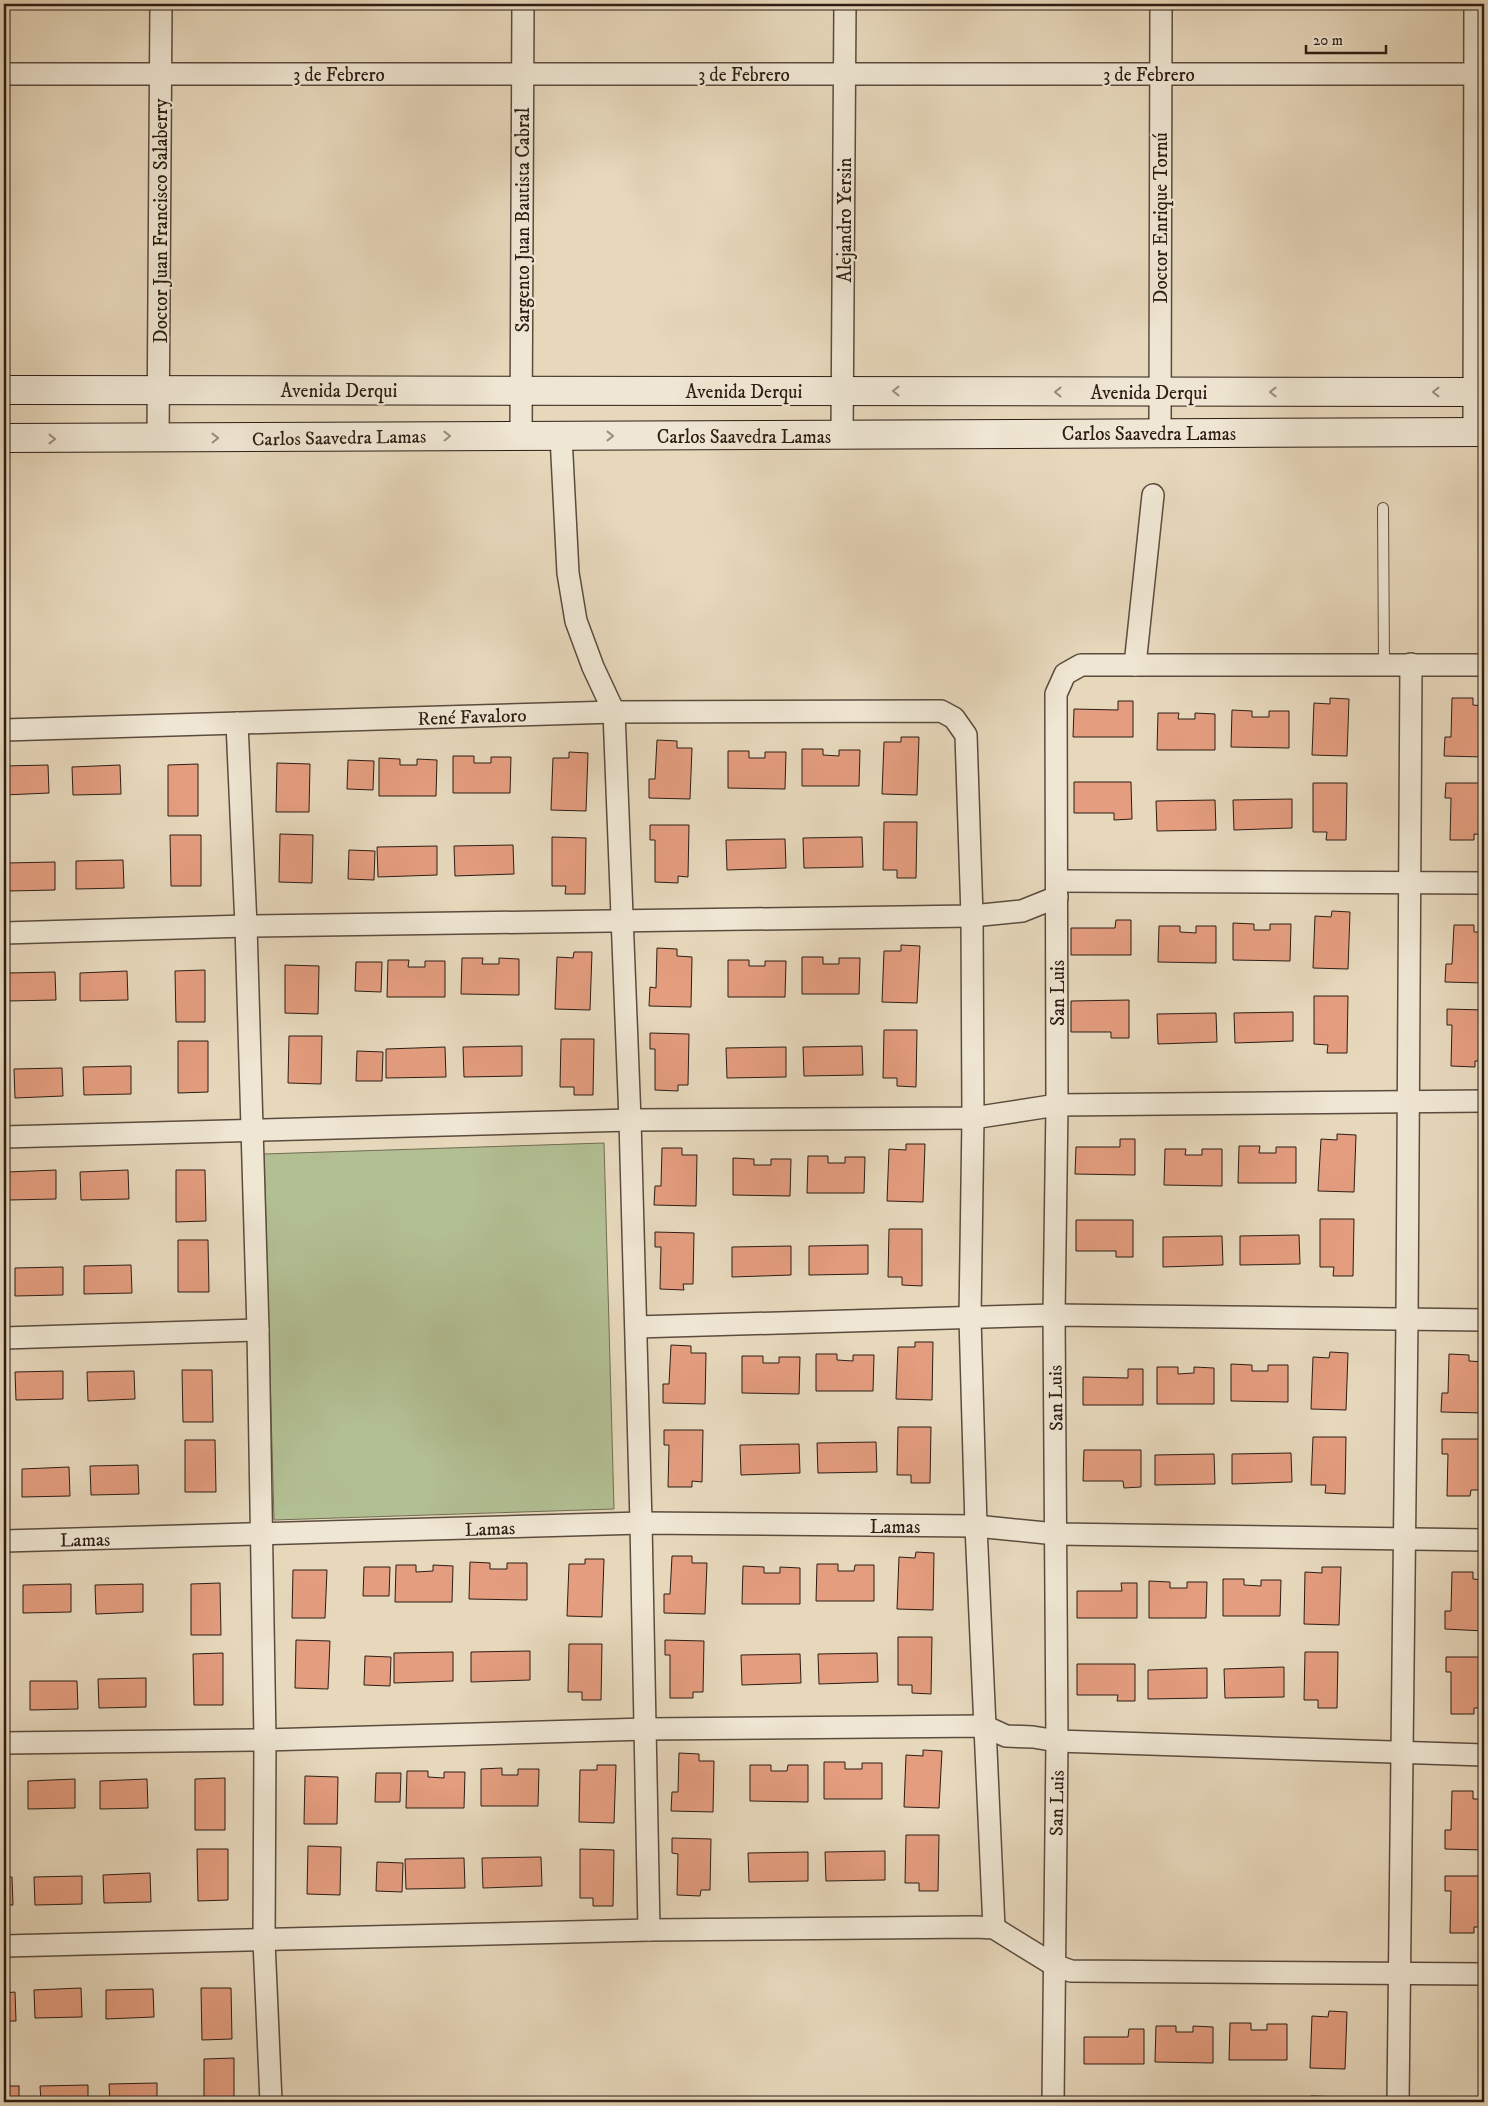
<svg xmlns="http://www.w3.org/2000/svg" width="1488" height="2106" font-family="'IM FELL DW Pica',serif">
<style>
.green{fill:#b2bf93;stroke:#706e54}
.building{fill:#e49d7f;stroke:#2d1d14}
.lines{fill:none;stroke-linecap:round;stroke-linejoin:round}
.service-casing{stroke:#5c4c3e;stroke-width:12}
.minor-casing{stroke:#5c4c3e;stroke-width:24}
.secondary-casing{stroke:#2d1d14;stroke-width:30}
.service{stroke:#efe6d3;stroke-width:10}
.minor{stroke:#efe6d3;stroke-width:21}
.secondary{stroke:#efe6d3;stroke-width:28}
.oneway{stroke:#988c7d}
.labels{text-anchor:middle;stroke-width:4.5;stroke-linejoin:round;paint-order:stroke}
.street-label{font-size:19px;fill:#2d1d14;stroke:#efe6d3}
</style>
<rect width="100%" height="100%" fill="#e7d8bc"/>
<filter id="stains"><feTurbulence type="fractalNoise" baseFrequency=".004" numOctaves="4"/><feColorMatrix values="0 0 0 0 .2 0 0 0 0 .09 0 0 0 0 .02 0 0 0 .5 -.17"/></filter>
<radialGradient id="worn" r=".72"><stop offset=".6" stop-color="#630" stop-opacity="0"/><stop offset="1" stop-color="#630" stop-opacity=".3"/></radialGradient>
<path class="green" d="M604 1143 614 1509 274 1520 264 1154Z"/>
<g class="building">
<path d="M1330 698 1349 699 1347 756 1312 755 1314 703 1330 704Z"/>
<path d="M1452 698H1473V705L1484 706V757L1444 756 1445 737H1451Z"/>
<path d="M1118 701H1133V737H1073L1074 709 1118 710Z"/>
<path d="M1232 710 1252 711V717H1269V711H1289V748L1231 747Z"/>
<path d="M1158 713H1179L1178 719H1195V713L1215 714V750H1157Z"/>
<path d="M901 737H919L917 795 882 794 884 742H901Z"/>
<path d="M657 740 677 741V748H692L690 799 649 798V779H655Z"/>
<path d="M802 749H823V755L839 756V750H860L859 786H802Z"/>
<path d="M728 751H749V758H765V752H786L785 789 728 788Z"/>
<path d="M569 752 588 753 586 811 551 810 553 758H569Z"/>
<path d="M453 756H474V763H491V757H511L510 793H453Z"/>
<path d="M379 758 400 759V765H417V759L437 760 436 796H379Z"/>
<path d="M348 760 374 761 373 790 347 789Z"/>
<path d="M277 763 310 764 309 812H276Z"/>
<path d="M198 764V816H168V765Z"/>
<path d="M48 765 49 793 4 795V766Z"/>
<path d="M120 765 121 794 73 795 72 767Z"/>
<path d="M1074 782H1131L1132 819 1114 820V813H1074Z"/>
<path d="M1313 783H1347L1346 840H1326L1327 832H1313Z"/>
<path d="M1446 783H1484V835L1474 834V840H1450L1451 798H1445Z"/>
<path d="M1292 799V828L1234 830 1233 800Z"/>
<path d="M1215 800 1216 830 1157 831 1156 801Z"/>
<path d="M884 822H917L916 878H897V870H883Z"/>
<path d="M650 825H689L688 877 678 876V883L655 882V840H650Z"/>
<path d="M280 834 313 835 312 883 279 882Z"/>
<path d="M170 835H201V886H171Z"/>
<path d="M552 837 586 838 585 894H565L566 886H552Z"/>
<path d="M862 837 863 867 804 868 803 838Z"/>
<path d="M785 839 786 868 727 870 726 840Z"/>
<path d="M513 845 514 874 455 876 454 846Z"/>
<path d="M437 846V875L378 877 377 847Z"/>
<path d="M349 850 375 851 374 880 348 879Z"/>
<path d="M123 860 124 888 76 889V861Z"/>
<path d="M55 862V890L8 891 7 863Z"/>
<path d="M1332 911 1350 912 1348 969 1313 968 1315 916 1331 917Z"/>
<path d="M1116 920H1131V955H1071V928H1115Z"/>
<path d="M1233 923 1254 924V930H1270V924H1291L1290 961 1233 960Z"/>
<path d="M1454 925H1474V932H1484V983L1445 982 1446 964H1452Z"/>
<path d="M1159 926H1180V932L1196 933V926H1216V963L1158 962Z"/>
<path d="M901 945 920 946 917 1003 882 1002 884 951H901Z"/>
<path d="M657 948 677 949V956L692 957 691 1007 649 1006 650 987 656 988Z"/>
<path d="M574 952H592L590 1010 555 1009 557 957 573 958Z"/>
<path d="M802 957H823V964H839V958H860L859 994H802Z"/>
<path d="M462 958H483L482 964H499V958L519 959V995L461 994Z"/>
<path d="M388 960H409L408 967H425V961H445V997H387Z"/>
<path d="M728 960H749V966H765V961H786L785 997H728Z"/>
<path d="M356 962H382L381 992 355 991Z"/>
<path d="M285 965 319 966 318 1014 285 1013Z"/>
<path d="M205 970V1022H176L175 971Z"/>
<path d="M127 971 128 1000 80 1001V973Z"/>
<path d="M55 972 56 1000 8 1001V973Z"/>
<path d="M1314 996H1348L1347 1053H1327L1328 1045 1314 1044Z"/>
<path d="M1129 1000V1038H1111V1032H1071V1001Z"/>
<path d="M1447 1009 1484 1010V1061H1475V1067L1451 1066 1452 1025H1447Z"/>
<path d="M1293 1012V1041L1235 1043 1234 1013Z"/>
<path d="M1216 1013 1217 1042 1158 1044 1157 1014Z"/>
<path d="M884 1030H917L916 1087 897 1086V1078H883Z"/>
<path d="M650 1033 689 1034 688 1085H678V1091L655 1090V1049H650Z"/>
<path d="M289 1036H322L321 1084 288 1083Z"/>
<path d="M561 1039H594L593 1095H574V1087H560Z"/>
<path d="M178 1041H208V1092L178 1093Z"/>
<path d="M522 1046V1076L464 1077 463 1047Z"/>
<path d="M862 1046 863 1075 804 1076 803 1047Z"/>
<path d="M445 1047 446 1077 386 1078V1049Z"/>
<path d="M786 1047V1077L727 1078 726 1048Z"/>
<path d="M357 1051 383 1052 382 1081H356Z"/>
<path d="M131 1066V1094L84 1095 83 1067Z"/>
<path d="M62 1068 63 1096 15 1098 14 1069Z"/>
<path d="M1337 1134 1356 1135 1354 1192 1318 1191 1321 1139 1337 1140Z"/>
<path d="M1120 1139H1135V1175L1075 1174 1076 1147H1120Z"/>
<path d="M906 1144H925L923 1202 887 1201 889 1149 906 1150Z"/>
<path d="M1239 1146H1260L1259 1153H1276V1147H1296V1183H1238Z"/>
<path d="M662 1148H682V1155H697L696 1206 654 1205 655 1186H661Z"/>
<path d="M1165 1149H1186L1185 1155H1202V1149H1222V1186L1164 1185Z"/>
<path d="M808 1156H828V1163H845V1157H865L864 1193H807Z"/>
<path d="M733 1158 754 1159V1165H771V1159H791L790 1196 733 1195Z"/>
<path d="M56 1170V1199L9 1200 8 1172Z"/>
<path d="M128 1170 129 1199 81 1200 80 1172Z"/>
<path d="M176 1170H205L206 1221 176 1222Z"/>
<path d="M1320 1219H1354L1353 1276H1333L1334 1267H1320Z"/>
<path d="M1076 1220H1133V1257H1116V1251H1076Z"/>
<path d="M889 1229H922V1286L902 1285V1277H888Z"/>
<path d="M655 1232 694 1233 693 1284H683L684 1290 660 1289 661 1247H655Z"/>
<path d="M1299 1235 1300 1264 1240 1265V1236Z"/>
<path d="M1222 1236 1223 1265 1163 1267V1237Z"/>
<path d="M178 1240H208L209 1292H178Z"/>
<path d="M868 1245V1274L809 1275V1246Z"/>
<path d="M791 1246V1275L732 1277V1247Z"/>
<path d="M131 1265 132 1293 84 1294V1266Z"/>
<path d="M63 1267V1295L15 1296V1268Z"/>
<path d="M915 1342H933L932 1400 896 1399 898 1347H915Z"/>
<path d="M671 1345 691 1346V1353H706L705 1404 663 1403V1384H669Z"/>
<path d="M1330 1352 1348 1353 1346 1410 1311 1409 1313 1357 1329 1358Z"/>
<path d="M816 1354H837V1360L853 1361V1355H874L873 1391H816Z"/>
<path d="M1449 1354 1469 1355V1361L1484 1362 1483 1413 1441 1412 1442 1393H1448Z"/>
<path d="M742 1356H763V1363H779V1357H800L799 1394 742 1393Z"/>
<path d="M1231 1364 1252 1365V1371H1268V1365H1288V1402L1231 1401Z"/>
<path d="M1157 1367H1178V1374L1194 1373V1367L1214 1368V1404H1157Z"/>
<path d="M1128 1369H1143V1405H1083V1377L1128 1378Z"/>
<path d="M182 1370H212L213 1422H183Z"/>
<path d="M63 1371V1399L16 1400 15 1372Z"/>
<path d="M134 1371 135 1399 88 1401 87 1372Z"/>
<path d="M898 1427H931L930 1483H911V1475H897Z"/>
<path d="M664 1430H703L702 1482 692 1481V1487H668L669 1445H664Z"/>
<path d="M1313 1437H1346L1345 1494 1325 1493 1326 1485H1311Z"/>
<path d="M1442 1439H1481L1480 1490H1471L1470 1496H1447L1448 1454H1442Z"/>
<path d="M185 1440H215L216 1492H185Z"/>
<path d="M876 1442 877 1472 818 1473 817 1443Z"/>
<path d="M799 1444 800 1473 741 1475 740 1445Z"/>
<path d="M1084 1450H1141V1487L1124 1488 1123 1481H1083Z"/>
<path d="M1291 1453 1292 1482 1232 1484V1454Z"/>
<path d="M1214 1454 1215 1484 1155 1485V1455Z"/>
<path d="M138 1465 139 1494 91 1495 90 1466Z"/>
<path d="M69 1467 70 1496 22 1497V1469Z"/>
<path d="M916 1552 934 1553 933 1610 897 1609 899 1557 915 1558Z"/>
<path d="M672 1556H692V1563H707L705 1614 664 1613V1594H670Z"/>
<path d="M585 1559H604L602 1617 567 1616 569 1564H585Z"/>
<path d="M470 1562 490 1563V1569H507V1563H527V1600L469 1599Z"/>
<path d="M817 1564H838V1571H854L855 1565H874V1601H816Z"/>
<path d="M396 1565H416V1572L433 1571V1565L453 1566 452 1602H395Z"/>
<path d="M743 1566 764 1567V1573H780V1567L800 1568V1604H742Z"/>
<path d="M364 1567H390L389 1596H363Z"/>
<path d="M1322 1567H1341L1339 1625 1304 1624 1305 1572 1322 1573Z"/>
<path d="M293 1570H327L325 1618H292Z"/>
<path d="M1452 1572H1473V1579L1484 1580V1631L1445 1629V1611H1451Z"/>
<path d="M1223 1579H1244V1585L1261 1586V1580H1281L1280 1616H1223Z"/>
<path d="M1149 1581 1170 1582V1588H1187V1582H1207L1206 1618H1149Z"/>
<path d="M220 1583 221 1635H191V1584Z"/>
<path d="M1121 1583H1137V1618H1077V1591H1122Z"/>
<path d="M71 1584V1612L23 1613V1585Z"/>
<path d="M143 1584V1612L96 1614 95 1585Z"/>
<path d="M898 1637H932L931 1694 912 1693V1685H898Z"/>
<path d="M296 1640 330 1641 328 1689 295 1688Z"/>
<path d="M665 1640 704 1641 703 1692H693V1698H670V1655H665Z"/>
<path d="M569 1644H602L601 1700H582V1692H568Z"/>
<path d="M530 1651V1680L471 1682V1652Z"/>
<path d="M453 1652V1681L394 1683V1653Z"/>
<path d="M1305 1652H1338L1337 1708H1318V1700H1304Z"/>
<path d="M223 1653V1705H194L193 1654Z"/>
<path d="M877 1653 878 1682 819 1684 818 1654Z"/>
<path d="M800 1654 801 1683 742 1685 741 1655Z"/>
<path d="M365 1656 391 1657 390 1686 364 1685Z"/>
<path d="M1446 1657H1484V1708H1474V1714H1451V1672H1446Z"/>
<path d="M1077 1664H1135V1701H1117L1118 1695H1077Z"/>
<path d="M1284 1667V1697L1225 1698 1224 1669Z"/>
<path d="M1207 1668V1698L1148 1699V1670Z"/>
<path d="M146 1678V1707L99 1708 98 1679Z"/>
<rect x="4" y="1681" width="4" height="29"/>
<path d="M30 1681H77L78 1709 30 1710Z"/>
<path d="M923 1750 942 1751 939 1808 904 1807 906 1755 923 1756Z"/>
<path d="M679 1753 699 1754V1761H714L713 1812 671 1811 672 1792H678Z"/>
<path d="M824 1762H845V1769H862V1763H882V1799H824Z"/>
<path d="M597 1765H616L614 1823 579 1822 580 1770H597Z"/>
<path d="M750 1765H771V1771H787L788 1765H808V1802L750 1801Z"/>
<path d="M502 1768V1775H518V1769H539L538 1806H481V1769Z"/>
<path d="M407 1771H428V1777L444 1778V1772H465L464 1808H406Z"/>
<path d="M376 1773H401L400 1802H375Z"/>
<path d="M305 1776 338 1777 337 1824H304Z"/>
<path d="M225 1778V1830H195V1779Z"/>
<path d="M75 1779V1808L28 1809V1781Z"/>
<path d="M147 1779 148 1808 100 1809V1781Z"/>
<rect x="4" y="1783" width="5" height="29"/>
<path d="M1452 1791H1473V1799H1484V1850L1445 1849V1830H1451Z"/>
<path d="M906 1835H939L938 1891H919V1883H905Z"/>
<path d="M672 1838 711 1839 710 1890H701L700 1896 677 1895 678 1854 672 1853Z"/>
<path d="M308 1846 341 1847 340 1895 307 1894Z"/>
<path d="M197 1849H228V1900L198 1901Z"/>
<path d="M580 1849 614 1850 613 1906H593V1898H580Z"/>
<path d="M885 1851V1880L826 1881 825 1852Z"/>
<path d="M808 1852V1881L749 1882 748 1853Z"/>
<path d="M541 1857 542 1886 483 1888 482 1858Z"/>
<path d="M464 1858 465 1888 406 1889 405 1859Z"/>
<path d="M377 1862 403 1863 402 1892 376 1891Z"/>
<path d="M150 1873 151 1902 104 1903 103 1875Z"/>
<path d="M82 1876V1904L35 1905 34 1877Z"/>
<path d="M1445 1876H1484V1927H1474V1933H1450L1451 1891H1445Z"/>
<path d="M4 1877H12L13 1905H4Z"/>
<path d="M81 1988 82 2017 35 2018 34 1990Z"/>
<path d="M201 1988H231L232 2039 202 2040Z"/>
<path d="M153 1989 154 2017 106 2019V1990Z"/>
<path d="M15 1992 16 2021H4V1993Z"/>
<path d="M1329 2011 1347 2012 1345 2069 1310 2068 1312 2016 1328 2017Z"/>
<path d="M1230 2023H1251V2030H1267V2024H1287V2060H1229Z"/>
<path d="M1156 2026H1176V2032H1193V2026L1213 2027V2063L1155 2062Z"/>
<path d="M1129 2029H1144V2064H1084V2037H1128Z"/>
<path d="M234 2058V2102H204V2059Z"/>
<path d="M157 2083V2102H110L109 2084Z"/>
<path d="M88 2085V2102H41L40 2086Z"/>
<rect x="4" y="2086" width="15" height="16"/>
<path d="M1311 2096 1345 2097V2102H1311Z"/>
</g>
<g class="lines">
<g class="service-casing">
<path id="service" d="M1383 508 1384 664"/>
</g>
<g class="minor-casing">
<g id="minor">
<path d="M4 74H1484"/>
<path d="M1160 432 1161 4"/>
<path d="M1474 432 1475 4"/>
<path d="M521 436 523 4"/>
<path d="M561 436 568 573 576 621 593 667 614 712 630 1120 641 1523 649 1930"/>
<path d="M842 436 845 4"/>
<path d="M158 439 161 4"/>
<path d="M1135 665 1153 495"/>
<path d="M237 723 246 926 258 1330 265 1740 264 1941 271 2102"/>
<path d="M4 730 614 712 941 711 954 718 966 735 972 916 973 1118 970 1318 976 1526 994 1928"/>
<path d="M1057 881 1484 883"/>
<path d="M4 933 246 926 972 916 1022 911 1057 897"/>
<path d="M4 1137 630 1120 973 1118 1057 1105 1484 1101"/>
<path d="M636 1327 1054 1315 1484 1320"/>
<path d="M4 1338 258 1330"/>
<path d="M4 1541 641 1523 976 1526 1056 1534 1484 1540"/>
<path d="M4 1743 265 1740 646 1729 984 1726 1006 1736 1033 1737 1057 1741 1484 1755"/>
<path d="M4 1946 649 1930 975 1927 994 1928 1054 1965 1071 1971 1484 1974"/>
<path d="M1053 2102 1057 1741 1054 1315 1057 1105 1056 694 1065 674 1081 665H1484"/>
<path d="M1398 2102 1407 1320 1411 664"/>
</g>
</g>
<g class="secondary-casing">
<g id="secondary">
<path d="M4 390 1484 392"/>
<path d="M4 438 1484 432"/>
</g>
</g>
<use href="#service" class="service"/>
<use href="#minor" class="minor"/>
<use href="#secondary" class="secondary"/>
</g>
<defs><path id="oneway-chevron" d="M-2-3.5L2.5 0L-2 3.5" fill="none" stroke-width="1.6" stroke-linecap="round" stroke-linejoin="round" transform="scale(1.25)"/></defs>
<g class="oneway">
<use href="#oneway-chevron" transform="translate(896 391) rotate(-180)"/>
<use href="#oneway-chevron" transform="translate(1058 392) rotate(-180)"/>
<use href="#oneway-chevron" transform="translate(1273 392) rotate(-180)"/>
<use href="#oneway-chevron" transform="translate(1436 392) rotate(-180)"/>
<use href="#oneway-chevron" transform="translate(447 436) rotate(-1)"/>
<use href="#oneway-chevron" transform="translate(610 436)"/>
<use href="#oneway-chevron" transform="translate(215 438) rotate(-1)"/>
<use href="#oneway-chevron" transform="translate(52 439)"/>
</g>
<g class="labels">
<g class="street-label">
<text x="339" y="81">3 de Febrero</text>
<text x="744" y="81">3 de Febrero</text>
<text x="1149" y="81">3 de Febrero</text>
<text transform="translate(1160 218) rotate(-90)" y="7">Doctor Enrique Tornú</text>
<text transform="translate(522 220) rotate(-90)" y="7">Sargento Juan Bautista Cabral</text>
<text transform="translate(844 220) rotate(-90)" y="7">Alejandro Yersin</text>
<text transform="translate(160 221) rotate(-90)" y="7">Doctor Juan Francisco Salaberry</text>
<text x="339" y="397">Avenida Derqui</text>
<text x="744" y="398">Avenida Derqui</text>
<text x="1149" y="399">Avenida Derqui</text>
<text x="1149" y="440">Carlos Saavedra Lamas</text>
<text x="744" y="443">Carlos Saavedra Lamas</text>
<text transform="translate(339 437) rotate(-1)" y="7">Carlos Saavedra Lamas</text>
<text transform="translate(472 716) rotate(-2)" y="7">René Favaloro</text>
<text transform="translate(1057 993) rotate(-90)" y="7">San Luis</text>
<text transform="translate(1055 1398) rotate(-91)" y="7">San Luis</text>
<text x="895" y="1533">Lamas</text>
<text transform="translate(490 1528) rotate(-2)" y="7">Lamas</text>
<text transform="translate(85 1539) rotate(-1)" y="7">Lamas</text>
<text transform="translate(1056 1803) rotate(-89)" y="7">San Luis</text>
</g>
</g>
<rect width="1488" height="2106" fill="none" stroke="#e7d8bc" stroke-width="20"/>
<rect x="5" y="5" width="1478" height="2096" fill="none" stroke="#2d1d14" stroke-width="2.5"/>
<rect x="10" y="10" width="1468" height="2086" fill="none" stroke="#2d1d14"/>
<path d="M1306 45v8h80v-8" fill="none" stroke="#2d1d14" stroke-width="2.5"/>
<text x="1313" y="45" font-size="15" fill="#2d1d14" stroke="#efe6d3" stroke-width="4" paint-order="stroke">20 m</text>
<rect width="100%" height="100%" filter="url(#stains)"/>
<rect width="100%" height="100%" fill="url(#worn)"/>
</svg>
